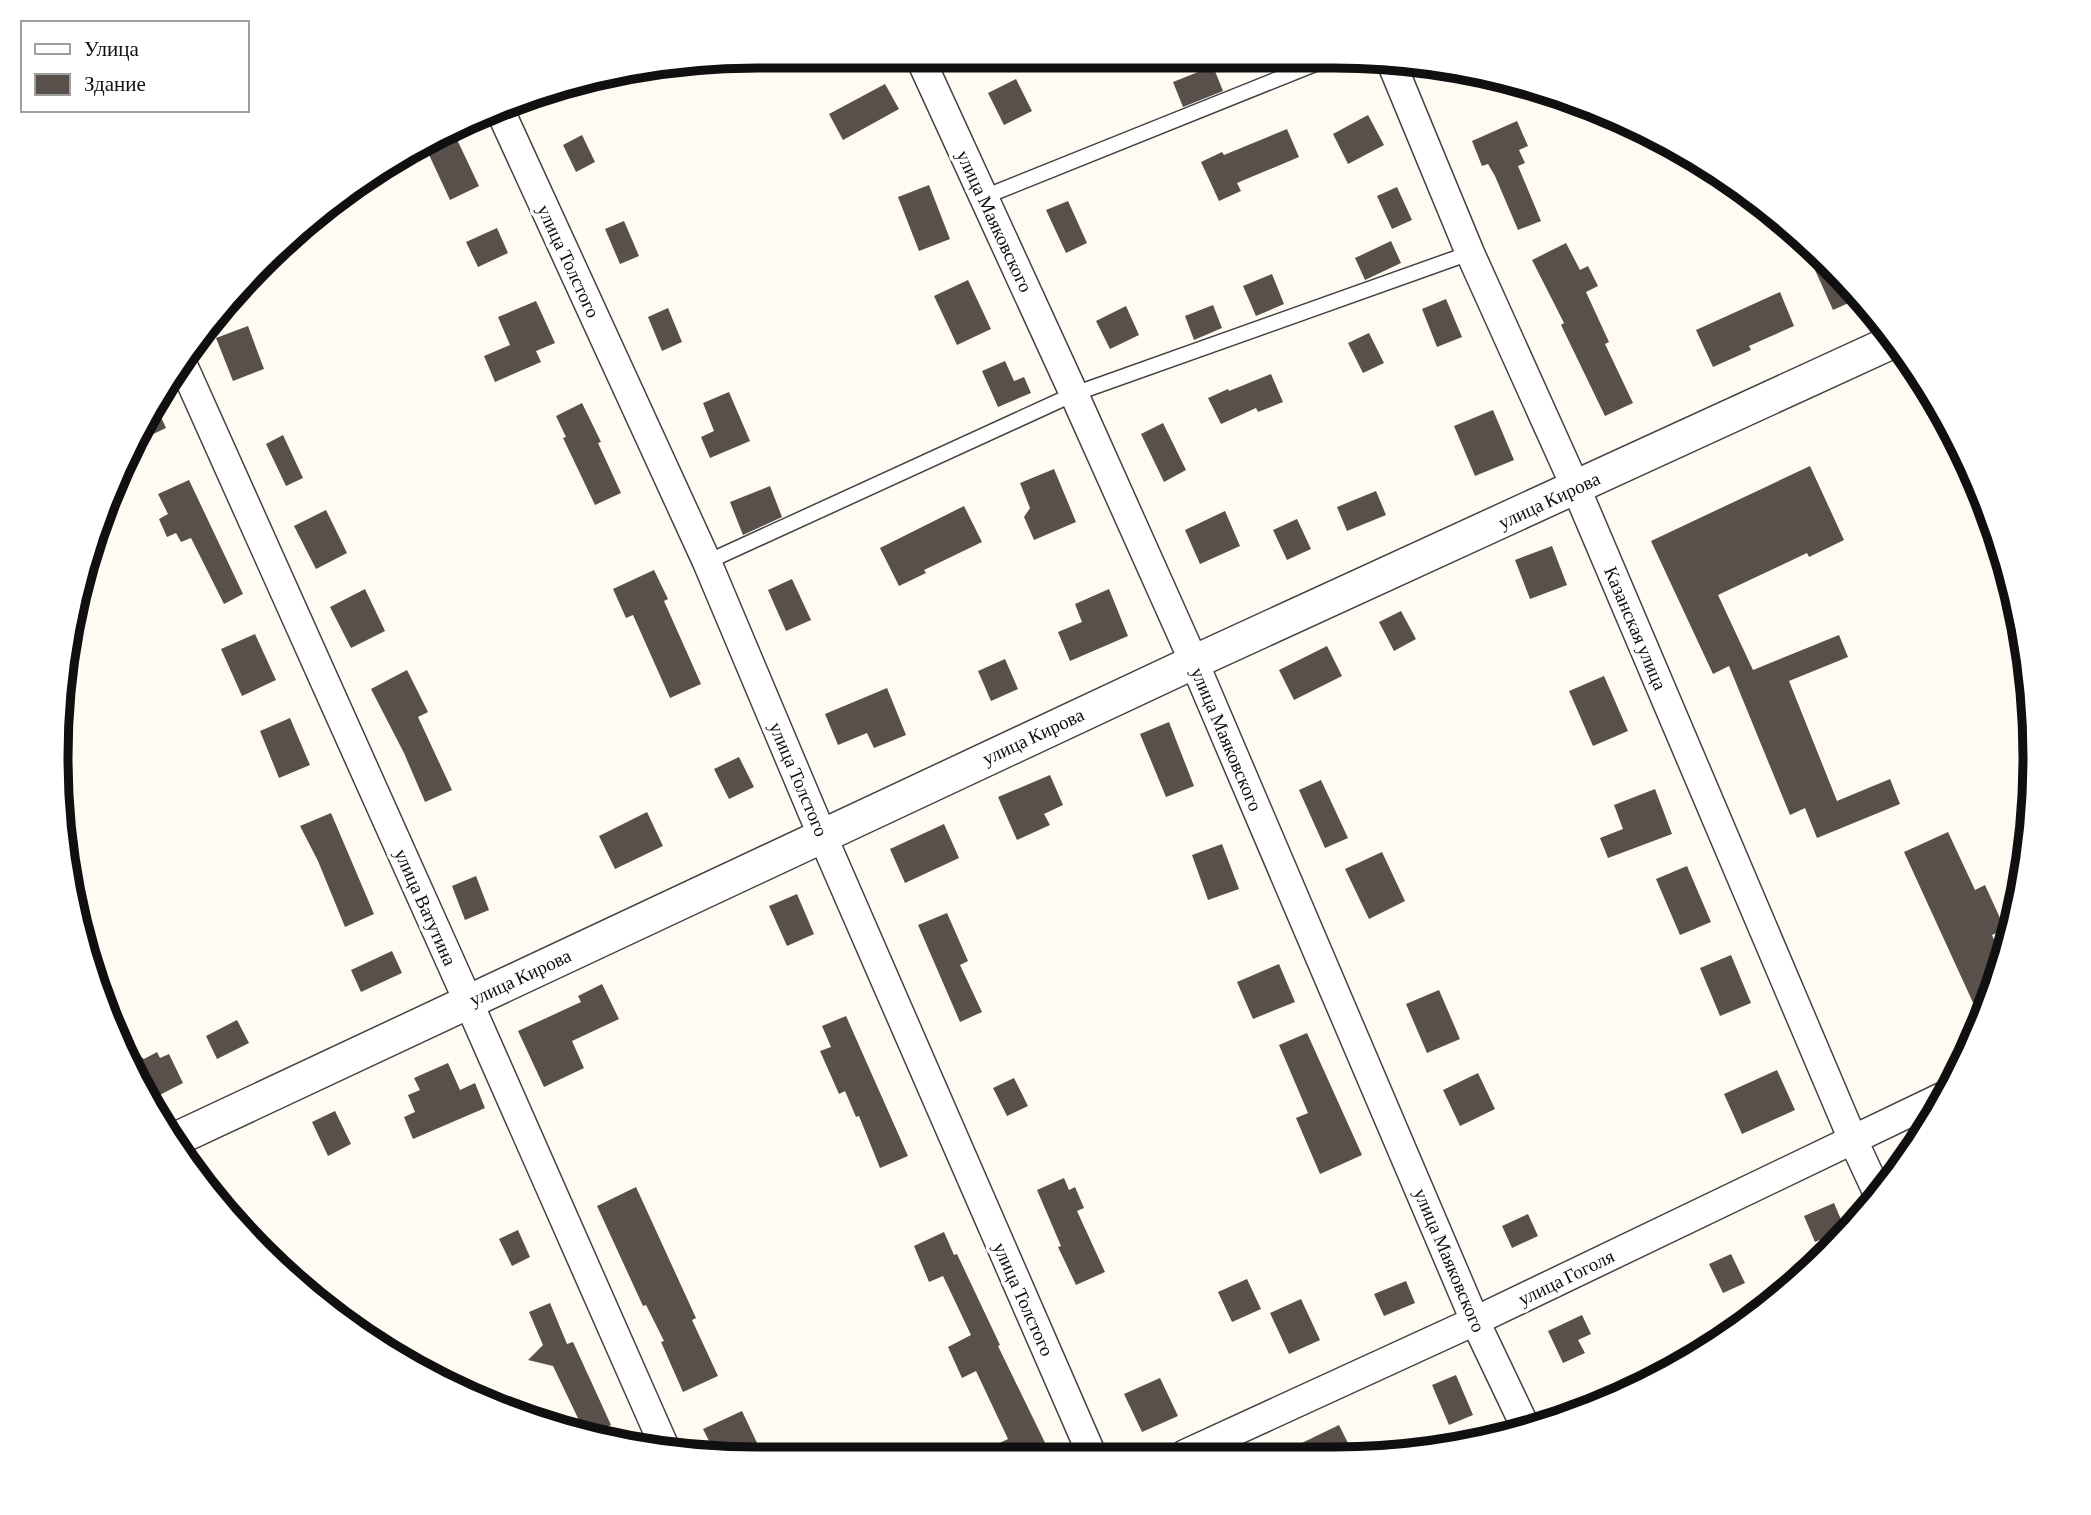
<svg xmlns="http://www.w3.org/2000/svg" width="2091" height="1515" font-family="'Crimson Pro',serif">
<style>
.building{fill:#59504c}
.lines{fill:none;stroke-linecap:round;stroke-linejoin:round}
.service-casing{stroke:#434343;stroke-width:17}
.minor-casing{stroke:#434343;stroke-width:31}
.tertiary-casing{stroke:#434343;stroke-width:36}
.service{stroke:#fff;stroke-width:14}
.minor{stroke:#fff;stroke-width:28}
.tertiary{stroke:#fff;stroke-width:33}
.labels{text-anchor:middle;stroke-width:7;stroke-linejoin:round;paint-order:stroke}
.street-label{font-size:19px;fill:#101010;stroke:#fff}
.rim{fill:none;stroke:#101010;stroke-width:9}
</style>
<rect width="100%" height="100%" fill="#fffbf3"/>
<g class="building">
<path d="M1213 66 1223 91 1183 107 1173 82Z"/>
<path d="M1016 79 1032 111 1004 125 988 93Z"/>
<path d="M885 84 899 109 843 140 829 114Z"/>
<path d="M1368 115 1384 145 1348 164 1333 134Z"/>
<path d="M1517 121 1528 146 1519 150 1525 163 1518 166 1541 221 1518 230 1495 176 1488 164 1482 166 1472 141Z"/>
<path d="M452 129 479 186 450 200 424 144Z"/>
<path d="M1287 129 1299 157 1237 183 1241 191 1219 201 1201 162 1222 152 1224 155Z"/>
<path d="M582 135 595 162 576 172 563 145Z"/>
<path d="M929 185 950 239 919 251 898 197Z"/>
<path d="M1397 187 1412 220 1392 229 1377 196Z"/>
<path d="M1068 201 1087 243 1066 253 1046 210Z"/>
<path d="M624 221 639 256 620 264 605 229Z"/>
<path d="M497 228 508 253 478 267 466 242Z"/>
<path d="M1391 241 1401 263 1365 280 1355 258Z"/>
<path d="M1566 243 1580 270 1588 266 1598 286 1586 292 1609 342 1605 344 1633 403 1605 416 1561 325 1564 323 1532 260Z"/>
<path d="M1822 256 1861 295 1862 297 1833 310 1815 270Z"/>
<path d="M1272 274 1284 304 1256 316 1243 286Z"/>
<path d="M968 280 991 329 957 345 934 296Z"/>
<path d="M1780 292 1794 326 1749 346 1751 350 1713 367 1696 330Z"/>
<path d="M1446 299 1462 337 1437 347 1422 309Z"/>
<path d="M536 301 555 343 536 351 541 362 495 382 484 356 510 345 498 317Z"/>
<path d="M1213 305 1222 328 1194 340 1185 316Z"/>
<path d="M1126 306 1139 335 1110 349 1096 321Z"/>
<path d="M668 308 682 342 662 351 648 317Z"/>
<path d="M248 326 264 369 233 381 216 338Z"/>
<path d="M1369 333 1384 363 1363 373 1348 343Z"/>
<path d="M1005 361 1014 381 1024 377 1031 393 998 407 982 371Z"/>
<path d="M1271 374 1283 402 1258 412 1256 408 1221 424 1208 398 1228 389 1229 391Z"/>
<path d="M729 392 750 441 710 458 701 437 714 431 703 403Z"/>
<path d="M582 403 601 442 598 443 621 493 595 505 563 438 566 437 556 416Z"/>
<path d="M156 406 166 428 130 445Z"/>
<path d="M1493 410 1514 460 1475 476 1454 426Z"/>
<path d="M1163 423 1186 470 1164 482 1141 434Z"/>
<path d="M283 435 303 478 286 486 266 444Z"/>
<path d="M1810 466 1844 540 1809 557 1807 553 1718 595 1753 670 1839 635 1848 657 1789 681 1837 801 1890 779 1900 804 1817 838 1805 808 1790 815 1729 666 1713 674 1651 541Z"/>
<path d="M1054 469 1076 522 1034 540 1024 517 1030 508 1020 483Z"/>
<path d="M189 480 243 594 224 604 191 538 181 542 176 533 167 537 159 519 168 514 158 494Z"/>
<path d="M770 486 782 517 743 535 730 502Z"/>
<path d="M1376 491 1386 515 1347 531 1337 507Z"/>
<path d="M964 506 982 542 924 570 926 573 899 586 880 548Z"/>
<path d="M326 510 347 553 316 569 294 526Z"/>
<path d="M1225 511 1240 546 1200 564 1185 530Z"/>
<path d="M1297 519 1311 549 1287 560 1273 530Z"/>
<path d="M1552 546 1567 585 1530 599 1515 560Z"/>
<path d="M654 570 668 599 664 601 701 684 670 698 633 615 626 618 613 589Z"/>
<path d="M792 579 811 620 786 631 768 590Z"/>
<path d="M365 589 385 631 351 648 330 607Z"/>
<path d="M1109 589 1128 636 1070 661 1058 632 1082 622 1075 604Z"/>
<path d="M1401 611 1416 639 1394 651 1379 622Z"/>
<path d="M255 634 276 680 242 696 221 649Z"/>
<path d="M1327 646 1342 676 1294 700 1279 670Z"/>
<path d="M1005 659 1018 689 991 701 978 671Z"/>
<path d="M407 670 428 712 418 717 452 790 425 802 404 753 371 689Z"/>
<path d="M1604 676 1628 731 1593 746 1569 691Z"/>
<path d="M887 688 906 735 874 748 867 733 838 745 825 714Z"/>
<path d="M290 718 310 765 279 778 260 731Z"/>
<path d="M1169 722 1194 786 1166 797 1140 734Z"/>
<path d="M739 757 754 787 729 799 714 769Z"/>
<path d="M1050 775 1063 805 1044 814 1050 825 1017 840 998 797Z"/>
<path d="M1321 780 1348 838 1325 848 1299 790Z"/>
<path d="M1655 789 1672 834 1608 858 1600 838 1623 829 1614 805Z"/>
<path d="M647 812 663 846 615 869 599 836Z"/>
<path d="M331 813 374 914 345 927 318 861 300 826Z"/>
<path d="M944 824 959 858 905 883 890 849Z"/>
<path d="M1948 832 1975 890 1985 885 2005 929 1992 935 2003 961 1988 1001 1975 1007 1904 852Z"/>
<path d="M1222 844 1239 889 1208 900 1192 855Z"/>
<path d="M1382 852 1405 901 1369 919 1345 869Z"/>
<path d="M1687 866 1711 922 1680 935 1656 879Z"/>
<path d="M476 876 489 910 465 920 452 886Z"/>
<path d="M797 894 814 934 787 946 769 906Z"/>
<path d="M947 913 968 961 960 965 982 1012 960 1022 918 925Z"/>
<path d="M392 951 402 973 361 992 351 970Z"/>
<path d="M1731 955 1751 1003 1720 1016 1700 968Z"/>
<path d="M1279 964 1295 1002 1253 1019 1237 982Z"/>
<path d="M602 984 619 1019 572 1041 584 1068 544 1087 518 1031 581 1002 578 996Z"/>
<path d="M1439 990 1460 1039 1427 1053 1406 1004Z"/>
<path d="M846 1016 908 1156 880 1168 859 1116 856 1117 845 1091 839 1094 820 1051 831 1047 822 1026Z"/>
<path d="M237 1020 249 1043 217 1059 206 1036Z"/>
<path d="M1307 1033 1362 1155 1320 1174 1296 1118 1308 1113 1279 1045Z"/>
<path d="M118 1040 144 1059 157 1052 160 1058 169 1054 183 1083 150 1100 128 1067Z"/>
<path d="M448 1063 460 1090 475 1083 485 1108 413 1139 404 1117 415 1112 408 1095 420 1090 414 1078Z"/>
<path d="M1777 1070 1795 1110 1742 1134 1724 1094Z"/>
<path d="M1478 1073 1495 1109 1460 1126 1443 1090Z"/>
<path d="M1014 1078 1028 1106 1007 1116 993 1088Z"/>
<path d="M335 1111 351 1144 328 1156 312 1122Z"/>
<path d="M1064 1178 1069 1190 1075 1187 1084 1208 1077 1211 1105 1272 1076 1285 1058 1247 1061 1246 1037 1190Z"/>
<path d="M636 1187 696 1318 692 1320 718 1376 683 1392 661 1342 664 1341 646 1305 643 1306 597 1206Z"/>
<path d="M1834 1203 1845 1229 1815 1242 1804 1216Z"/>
<path d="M1528 1214 1538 1236 1512 1248 1502 1226Z"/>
<path d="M518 1230 530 1257 512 1266 499 1239Z"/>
<path d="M944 1232 954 1255 957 1254 1000 1345 998 1346 1051 1455 972 1456 1008 1439 976 1371 962 1378 948 1347 971 1335 943 1276 929 1282 914 1246Z"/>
<path d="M1731 1254 1745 1283 1723 1293 1709 1264Z"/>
<path d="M1247 1279 1261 1309 1232 1322 1218 1292Z"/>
<path d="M1406 1281 1415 1303 1384 1316 1374 1294Z"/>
<path d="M1301 1299 1320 1340 1289 1354 1270 1313Z"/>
<path d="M550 1303 567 1344 573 1342 611 1425 587 1437 553 1366 528 1360 543 1345 529 1312Z"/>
<path d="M1582 1315 1591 1334 1578 1340 1585 1353 1563 1363 1548 1331Z"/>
<path d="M1456 1375 1473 1415 1449 1425 1432 1385Z"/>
<path d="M1160 1378 1178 1416 1142 1432 1124 1394Z"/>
<path d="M742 1411 759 1447 738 1457H721L715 1446 712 1447 703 1429Z"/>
<path d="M1339 1425 1353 1453 1279 1454Z"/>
</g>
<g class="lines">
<g class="service-casing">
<g id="service">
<path d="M984 197 1335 56"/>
<path d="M707 562 1074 394 1470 253"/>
</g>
</g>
<g class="minor-casing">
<g id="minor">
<path d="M919 56 1074 394 1194 662 1475 1321 1525 1426"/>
<path d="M1391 62 1470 253 1576 488 1853 1140 1879 1196"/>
<path d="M498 106 707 562 822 835 1092 1455"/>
<path d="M183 365 468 1001 666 1450"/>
<path d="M1185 1454 1475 1321 1946 1095"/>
</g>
</g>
<g class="tertiary-casing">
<path id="tertiary" d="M176 1139 1194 662 1894 341"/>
</g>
<use href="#service" class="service"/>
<use href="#minor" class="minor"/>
<use href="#tertiary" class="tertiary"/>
</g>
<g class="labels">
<g class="street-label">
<text transform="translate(995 221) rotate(65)" y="7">улица Маяковского</text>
<text transform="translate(569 261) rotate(65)" y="7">улица Толстого</text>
<text transform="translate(1549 500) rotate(-25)" y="7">улица Кирова</text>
<text transform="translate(1636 628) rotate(67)" y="7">Казанская улица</text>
<text transform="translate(1033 736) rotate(-25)" y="7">улица Кирова</text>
<text transform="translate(1227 739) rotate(67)" y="7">улица Маяковского</text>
<text transform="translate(799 779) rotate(67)" y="7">улица Толстого</text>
<text transform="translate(426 907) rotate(66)" y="7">улица Ватутина</text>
<text transform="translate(520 977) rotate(-25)" y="7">улица Кирова</text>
<text transform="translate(1450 1260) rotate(67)" y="7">улица Маяковского</text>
<text transform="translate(1566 1277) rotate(-26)" y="7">улица Гоголя</text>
<text transform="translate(1024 1299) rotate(66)" y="7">улица Толстого</text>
</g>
</g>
<path d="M0 0H2091V1515H0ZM757 68H1334A689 689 0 0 1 2023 757V758A689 689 0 0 1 1334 1447H757A689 689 0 0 1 68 758V757A689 689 0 0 1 757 68Z" fill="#fff" fill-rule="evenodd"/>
<path class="rim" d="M757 68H1334A689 689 0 0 1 2023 757V758A689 689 0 0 1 1334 1447H757A689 689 0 0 1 68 758V757A689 689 0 0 1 757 68Z"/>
<rect x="21" y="21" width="228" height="91" fill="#ffffff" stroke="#9f9f9f" stroke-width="2"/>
<rect x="35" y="44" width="35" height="10" fill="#ffffff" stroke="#9f9f9f" stroke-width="2"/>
<text x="84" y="56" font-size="21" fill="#101010">Улица</text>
<rect x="35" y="74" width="35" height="21" fill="#59504c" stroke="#9f9f9f" stroke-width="2"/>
<text x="84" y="91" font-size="21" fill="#101010">Здание</text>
</svg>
